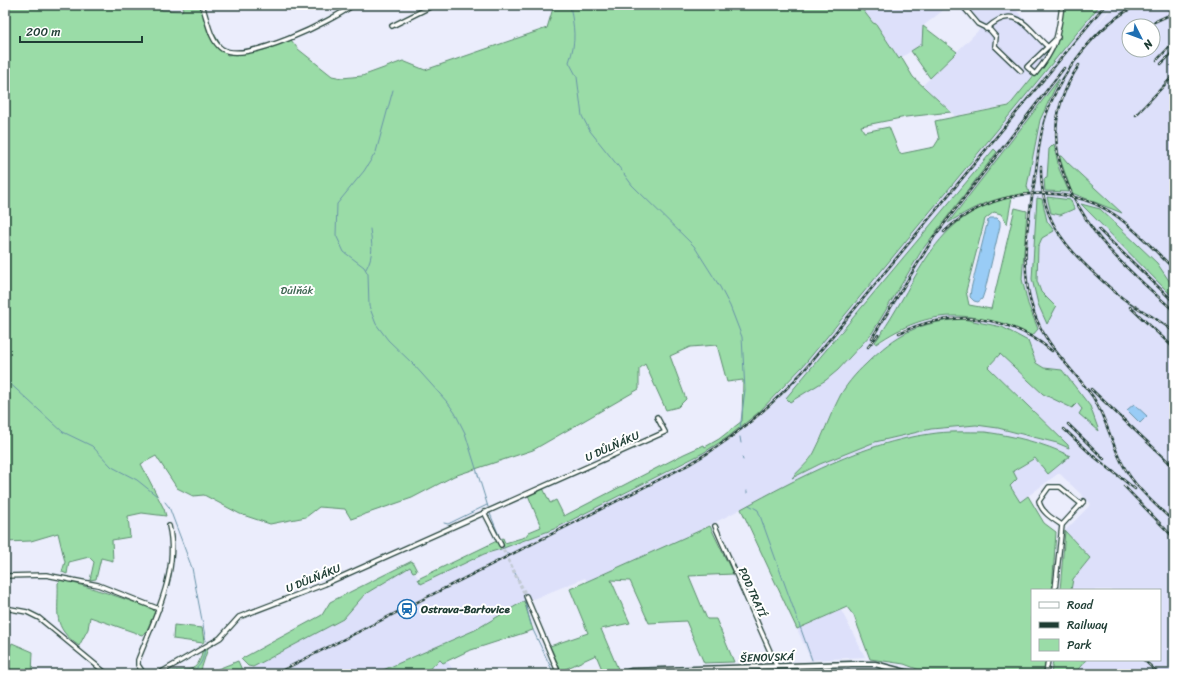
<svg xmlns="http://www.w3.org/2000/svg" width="1179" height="679" font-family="Sriracha,sans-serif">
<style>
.built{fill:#dde0fa;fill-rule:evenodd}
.green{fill:#9adca7;stroke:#5c8c6e}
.water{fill:#99ccf6;stroke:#6893a8}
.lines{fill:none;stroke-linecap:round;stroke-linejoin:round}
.stream{stroke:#6893a8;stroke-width:1}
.minor-tunnel{stroke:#c2cad4;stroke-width:3.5;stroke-dasharray:3.5 2;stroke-linecap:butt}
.minor-casing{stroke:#1f3d34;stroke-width:6}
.tertiary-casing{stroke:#1f3d34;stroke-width:7}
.minor{stroke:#fff;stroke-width:3.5}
.tertiary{stroke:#fff;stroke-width:4}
.rail-casing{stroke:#1f3d34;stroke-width:2.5}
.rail{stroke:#fff;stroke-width:1;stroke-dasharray:3;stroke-linecap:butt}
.labels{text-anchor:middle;stroke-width:4;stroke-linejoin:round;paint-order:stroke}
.park-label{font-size:11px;fill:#3e6551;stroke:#fff}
.street-label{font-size:11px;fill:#1f3d34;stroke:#fff}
.poi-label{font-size:11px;font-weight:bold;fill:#1f3d34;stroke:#fff;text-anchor:start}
</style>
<rect width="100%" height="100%" fill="#ebedfc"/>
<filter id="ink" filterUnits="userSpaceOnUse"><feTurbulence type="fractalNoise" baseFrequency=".025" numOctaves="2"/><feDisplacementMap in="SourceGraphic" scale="8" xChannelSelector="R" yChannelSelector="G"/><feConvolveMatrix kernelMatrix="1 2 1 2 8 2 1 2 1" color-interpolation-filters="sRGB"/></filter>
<g filter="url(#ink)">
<g class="built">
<path d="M859 5H950L923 26 922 44 899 59 876 24 873 23Z"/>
<path d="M956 5H1011L1055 50 1009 105 955 116 923 85 980 29Z"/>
<path d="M1100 5H1112L1089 34 1114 5H1174V674H1074L1086 660H1160V590H1071L1073 579 1090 558 1065 531 1091 504 1059 473 1020 502 1010 486 1013 471 1035 458 1058 450 1026 440 985 432 930 434 883 444 851 456 799 479 683 539 587 582 585 578 533 599 530 598 475 630 374 674H240L343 619 365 594 411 567 422 584 484 554 501 549 554 529 688 462 738 430 769 403 790 381ZM1129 26H1153V50H1129ZM1057 82 1040 120 1027 187 1029 193 989 200 975 206 950 222ZM994 149 997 152 922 250 872 333 838 370 826 380 790 401 787 398ZM1030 196 1022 279 1028 304 1038 329 1032 336 1009 326 981 318 963 315 940 317 914 324 877 344 875 342 889 322 934 247 967 215 979 209 1002 199ZM963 319 1002 327 1028 341 1036 363 1044 368 1062 370 1090 406 1099 430 1079 414 1082 409 1077 403 1043 394 1000 354 988 367 1068 445 1069 448 1057 443 998 428 976 425 931 429 875 442 832 459 793 478 813 454 838 398Z"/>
<path d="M841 610 865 657 811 660 797 629Z"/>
<path d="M440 660 443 663 447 661 456 674H429V669Z"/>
<path d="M816 669 818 674H785L784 670Z"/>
</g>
<g class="green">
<path d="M5 5H156L162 10 182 11 184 5H201L206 21 227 55 263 50 291 40 298 49 332 76 342 78 362 76 403 61 425 70 547 28 554 5H859L873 23 876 24 899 59 901 57 913 77 951 112 906 117 861 126 864 132 889 127 900 154 934 147 939 139 935 121 1009 106 1048 58 1058 37 1062 5H1100L803 366 759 412 728 437 703 453 554 529 501 549 484 554 421 584 418 579 503 538 505 543 525 537 529 532 541 527 528 495 543 488 550 503 556 500 564 516 684 454 704 445 705 447 719 439 742 421 743 380 727 382 717 345 690 347 670 356 686 399 678 407 666 410 645 364 639 369V389L533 450 454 476 412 498 351 519 345 509 319 507 306 517 270 524 240 514 204 495 193 496 177 488 156 456 141 464 164 509 166 516 142 513 128 516 130 537 112 540 113 561 101 558 96 579 90 580 94 562 89 557 69 562 67 574 62 572 65 562 58 533 31 541 5 542Z"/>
<path d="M923 26 957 52 930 78 911 51 922 44Z"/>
<path d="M1059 79 1040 120 1027 186 1029 193C994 198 978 204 948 223Z"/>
<path d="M1054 144 1059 169 1069 192 1045 191 1044 179 1047 178 1049 149Z"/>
<path d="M994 149 997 152 922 250 872 333 838 370 826 380 790 402 786 398Z"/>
<path d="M1059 156H1062L1068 163 1122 213 1072 193Z"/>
<path d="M1012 197 1007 224 1001 214 994 212 985 219 966 291 969 305 991 309 1015 208 1027 211 1022 279 1028 304 1038 329 1032 336C973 310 931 306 876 344L875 342C918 284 931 214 1012 197Z"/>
<path d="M1047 197 1071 200 1074 209 1060 215 1051 213Z"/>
<path d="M1037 198 1042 199 1047 221 1054 231 1042 238 1038 247 1037 281 1041 292 1056 307 1047 324 1038 304 1032 279Z"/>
<path d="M1081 204 1100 209 1157 263 1174 288V298Z"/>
<path d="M963 319 1002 327 1028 341 1036 363 1044 368 1062 370 1090 406 1099 431 1079 414 1082 409 1077 403 1072 408 1043 394 1000 354 988 367 1068 445 1069 448 1057 443 998 428 976 425 931 429 875 442 820 464 792 478C799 470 809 462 814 453 823 436 829 417 838 400 844 387 856 373 866 364 897 333 919 322 963 319Z"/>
<path d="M985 432C1014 436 1044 443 1070 456L1048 474 1035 458 1013 471 1017 479 1010 486 1020 502 1028 496 1044 523 1056 532 1052 590H1032V660H1046L1044 674H930L904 664 870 659 854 616 847 607 797 629 741 509C800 477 863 443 930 434 948 431 967 432 985 432Z"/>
<path d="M710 526 733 574 689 576 707 619H716L734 662 704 663 686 621 649 623 630 581 611 580 630 623 601 629 618 669 604 674 596 655 561 671 550 646 588 633 570 589Z"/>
<path d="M1065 531 1090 558 1073 579 1071 590H1060Z"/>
<path d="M412 561 417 571 413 572 410 567 365 594 343 619 253 667 248 666 241 659 322 615 330 602Z"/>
<path d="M61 580C92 587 121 598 151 608L155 612 146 632 142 635 90 617 88 629 79 646C51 626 59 614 58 583Z"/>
<path d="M524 601 533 630 468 651 443 663 440 660 429 669V674H374L475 630Z"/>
<path d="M174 625 202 628 204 641 203 643 173 639Z"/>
<path d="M12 643 33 652 32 674H5V659Z"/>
<path d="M208 648 201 670 210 672 238 661 242 670 240 674H162C181 665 197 679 202 652Z"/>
<path d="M1053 660H1086L1074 674H1051Z"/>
</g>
<g class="water">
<path d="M990 218H997L1000 221V226L985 290 982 299 978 302 974 301 970 297 971 289 988 220Z"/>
<path d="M1134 404 1147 416 1140 423 1127 410Z"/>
</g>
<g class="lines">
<g class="stream">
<path d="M570 5C574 28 577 40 569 62L577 77 582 116 590 131 622 171"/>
<path d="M5 11V5"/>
<path d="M393 90 376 152 364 171 337 204 336 235 344 252 364 267 368 274 369 306 376 324 388 340 413 364 448 403 455 413 465 433 488 507"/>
<path d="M624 174 632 185 694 246 720 287 730 306 742 337 745 390 740 429"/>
<path d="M366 269C374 255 372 244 370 229"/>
<path d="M5 379 63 432 92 446 112 467 137 480 157 496"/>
<path d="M740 437 741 443"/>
<path d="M742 457 743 460"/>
<path d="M747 491V493"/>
<path d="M165 502 169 507 192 568 206 641"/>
<path d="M749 505 758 510 812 660"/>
<path d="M489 511 504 548"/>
<path d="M444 523 448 524 487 505"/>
<path d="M507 553V554"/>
<path d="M515 573 518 580"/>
<path d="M524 597 531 625"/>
<path d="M533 630 554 674"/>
<path d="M814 668 817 674"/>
<path d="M173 674C194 671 201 672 205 649"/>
</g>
<path class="minor-tunnel" d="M501 545 526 596"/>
<g class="minor-casing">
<g id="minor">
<path d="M202 5C207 18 210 41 222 49 246 64 332 21 353 5"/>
<path d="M962 5 978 24 990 30 996 37 995 46 1021 71"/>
<path d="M392 26 434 5"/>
<path d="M986 29C1015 2 1026 27 1047 46"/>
<path d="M1058 37 1027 67 1035 74C1056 49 1058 37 1062 5"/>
<path d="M484 512 501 545"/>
<path d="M1062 525C1053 519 1041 512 1039 501L1049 487H1060L1081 504"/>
<path d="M715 526 776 665"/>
<path d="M5 576 46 575 98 585 159 609"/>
<path d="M1055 590 1062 525 1084 501"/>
<path d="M526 596 559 674"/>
<path d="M5 608 27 612 39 618 107 674"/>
<path d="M144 674 138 665V660C154 619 180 571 169 526"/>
<path d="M158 674 220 638 239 617 325 584 665 432 657 417"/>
<path d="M1046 674 1048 660"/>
</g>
</g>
<g class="tertiary-casing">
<path id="tertiary" d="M622 674 631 671 852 664H875L913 674"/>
</g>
<use href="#minor" class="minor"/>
<use href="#tertiary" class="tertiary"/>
<g class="rail-casing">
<g id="rail">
<path d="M1138 5C1096 24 1056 79 1044 122 1038 144 1037 168 1033 191 1026 232 1020 273 1034 313 1046 347 1073 369 1093 397 1106 418 1111 442 1122 463 1134 487 1155 504 1174 522"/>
<path d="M1145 26 1174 13"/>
<path d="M1157 60 1174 42"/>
<path d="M1161 64 1174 51"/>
<path d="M1079 65C1047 114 1050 157 1079 207 1087 221 1095 234 1106 246 1127 270 1151 290 1174 311"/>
<path d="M1136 115 1174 75"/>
<path d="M1041 166C1040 215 1061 243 1095 274 1106 284 1116 294 1128 302 1144 312 1160 320 1174 332"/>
<path d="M1099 230 1174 302"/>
<path d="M944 232C988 189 1064 180 1115 215 1137 230 1155 251 1174 269"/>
<path d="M1130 307 1174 348"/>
<path d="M899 333C951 309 1007 314 1052 351"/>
<path d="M872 338 934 237 1064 68"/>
<path d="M868 347 878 335"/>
<path d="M1091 389 1174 467"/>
<path d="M1068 424 1104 459"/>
<path d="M1064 429 1092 455 1135 489"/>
<path d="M1124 486 1174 538"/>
<path d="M1144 660 1159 674"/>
<path d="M275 674 688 465C734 439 771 407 806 368L1105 5"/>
</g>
</g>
<use href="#rail" class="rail"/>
</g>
</g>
<defs>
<g id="station-ring" transform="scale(1)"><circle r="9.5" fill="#fff" stroke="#1f6fb2" stroke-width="1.5"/><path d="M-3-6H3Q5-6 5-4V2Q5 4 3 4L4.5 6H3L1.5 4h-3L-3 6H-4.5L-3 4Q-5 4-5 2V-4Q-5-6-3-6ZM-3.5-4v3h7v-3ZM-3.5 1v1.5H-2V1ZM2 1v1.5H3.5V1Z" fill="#1f6fb2"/></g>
</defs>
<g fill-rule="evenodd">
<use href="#station-ring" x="407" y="609"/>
</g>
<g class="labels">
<g class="park-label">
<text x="297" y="294">Důlňák</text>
</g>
<g class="street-label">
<text transform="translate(612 446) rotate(-24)" y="4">U DŮLŇÁKU</text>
<text transform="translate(313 578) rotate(-22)" y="4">U DŮLŇÁKU</text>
<text transform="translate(753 592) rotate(66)" y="4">POD TRATÍ</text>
<text transform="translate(767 657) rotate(-2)" y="4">ŠENOVSKÁ</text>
</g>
<g class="poi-label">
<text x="421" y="613">Ostrava-Bartovice</text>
</g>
</g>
<rect width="1179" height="679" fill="none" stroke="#fff" stroke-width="20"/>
<rect x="10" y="10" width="1159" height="659" fill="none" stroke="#1f3d34" stroke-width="1.5" filter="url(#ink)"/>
<rect x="1031" y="589" width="130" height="72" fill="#ffffff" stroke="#a5b1ae"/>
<rect x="1039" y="602" width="20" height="6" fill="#ffffff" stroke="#a5b1ae"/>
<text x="1067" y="609" font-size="12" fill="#1f3d34">Road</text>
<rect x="1039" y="622" width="20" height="6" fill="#1f3d34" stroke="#a5b1ae"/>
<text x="1067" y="629" font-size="12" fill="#1f3d34">Railway</text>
<rect x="1039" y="639" width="20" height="12" fill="#9adca7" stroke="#a5b1ae"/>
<text x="1067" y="649" font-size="12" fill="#1f3d34">Park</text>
<g transform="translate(1141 38) rotate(132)"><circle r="19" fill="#ffffff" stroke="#a5b1ae"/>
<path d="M0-3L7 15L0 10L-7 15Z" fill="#1f6fb2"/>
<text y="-6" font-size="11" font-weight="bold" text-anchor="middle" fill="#1f3d34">N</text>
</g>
<path d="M20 36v6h122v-6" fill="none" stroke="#1f3d34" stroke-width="2"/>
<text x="26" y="36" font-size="12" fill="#1f3d34" stroke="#ffffff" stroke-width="3" paint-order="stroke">200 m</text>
</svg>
